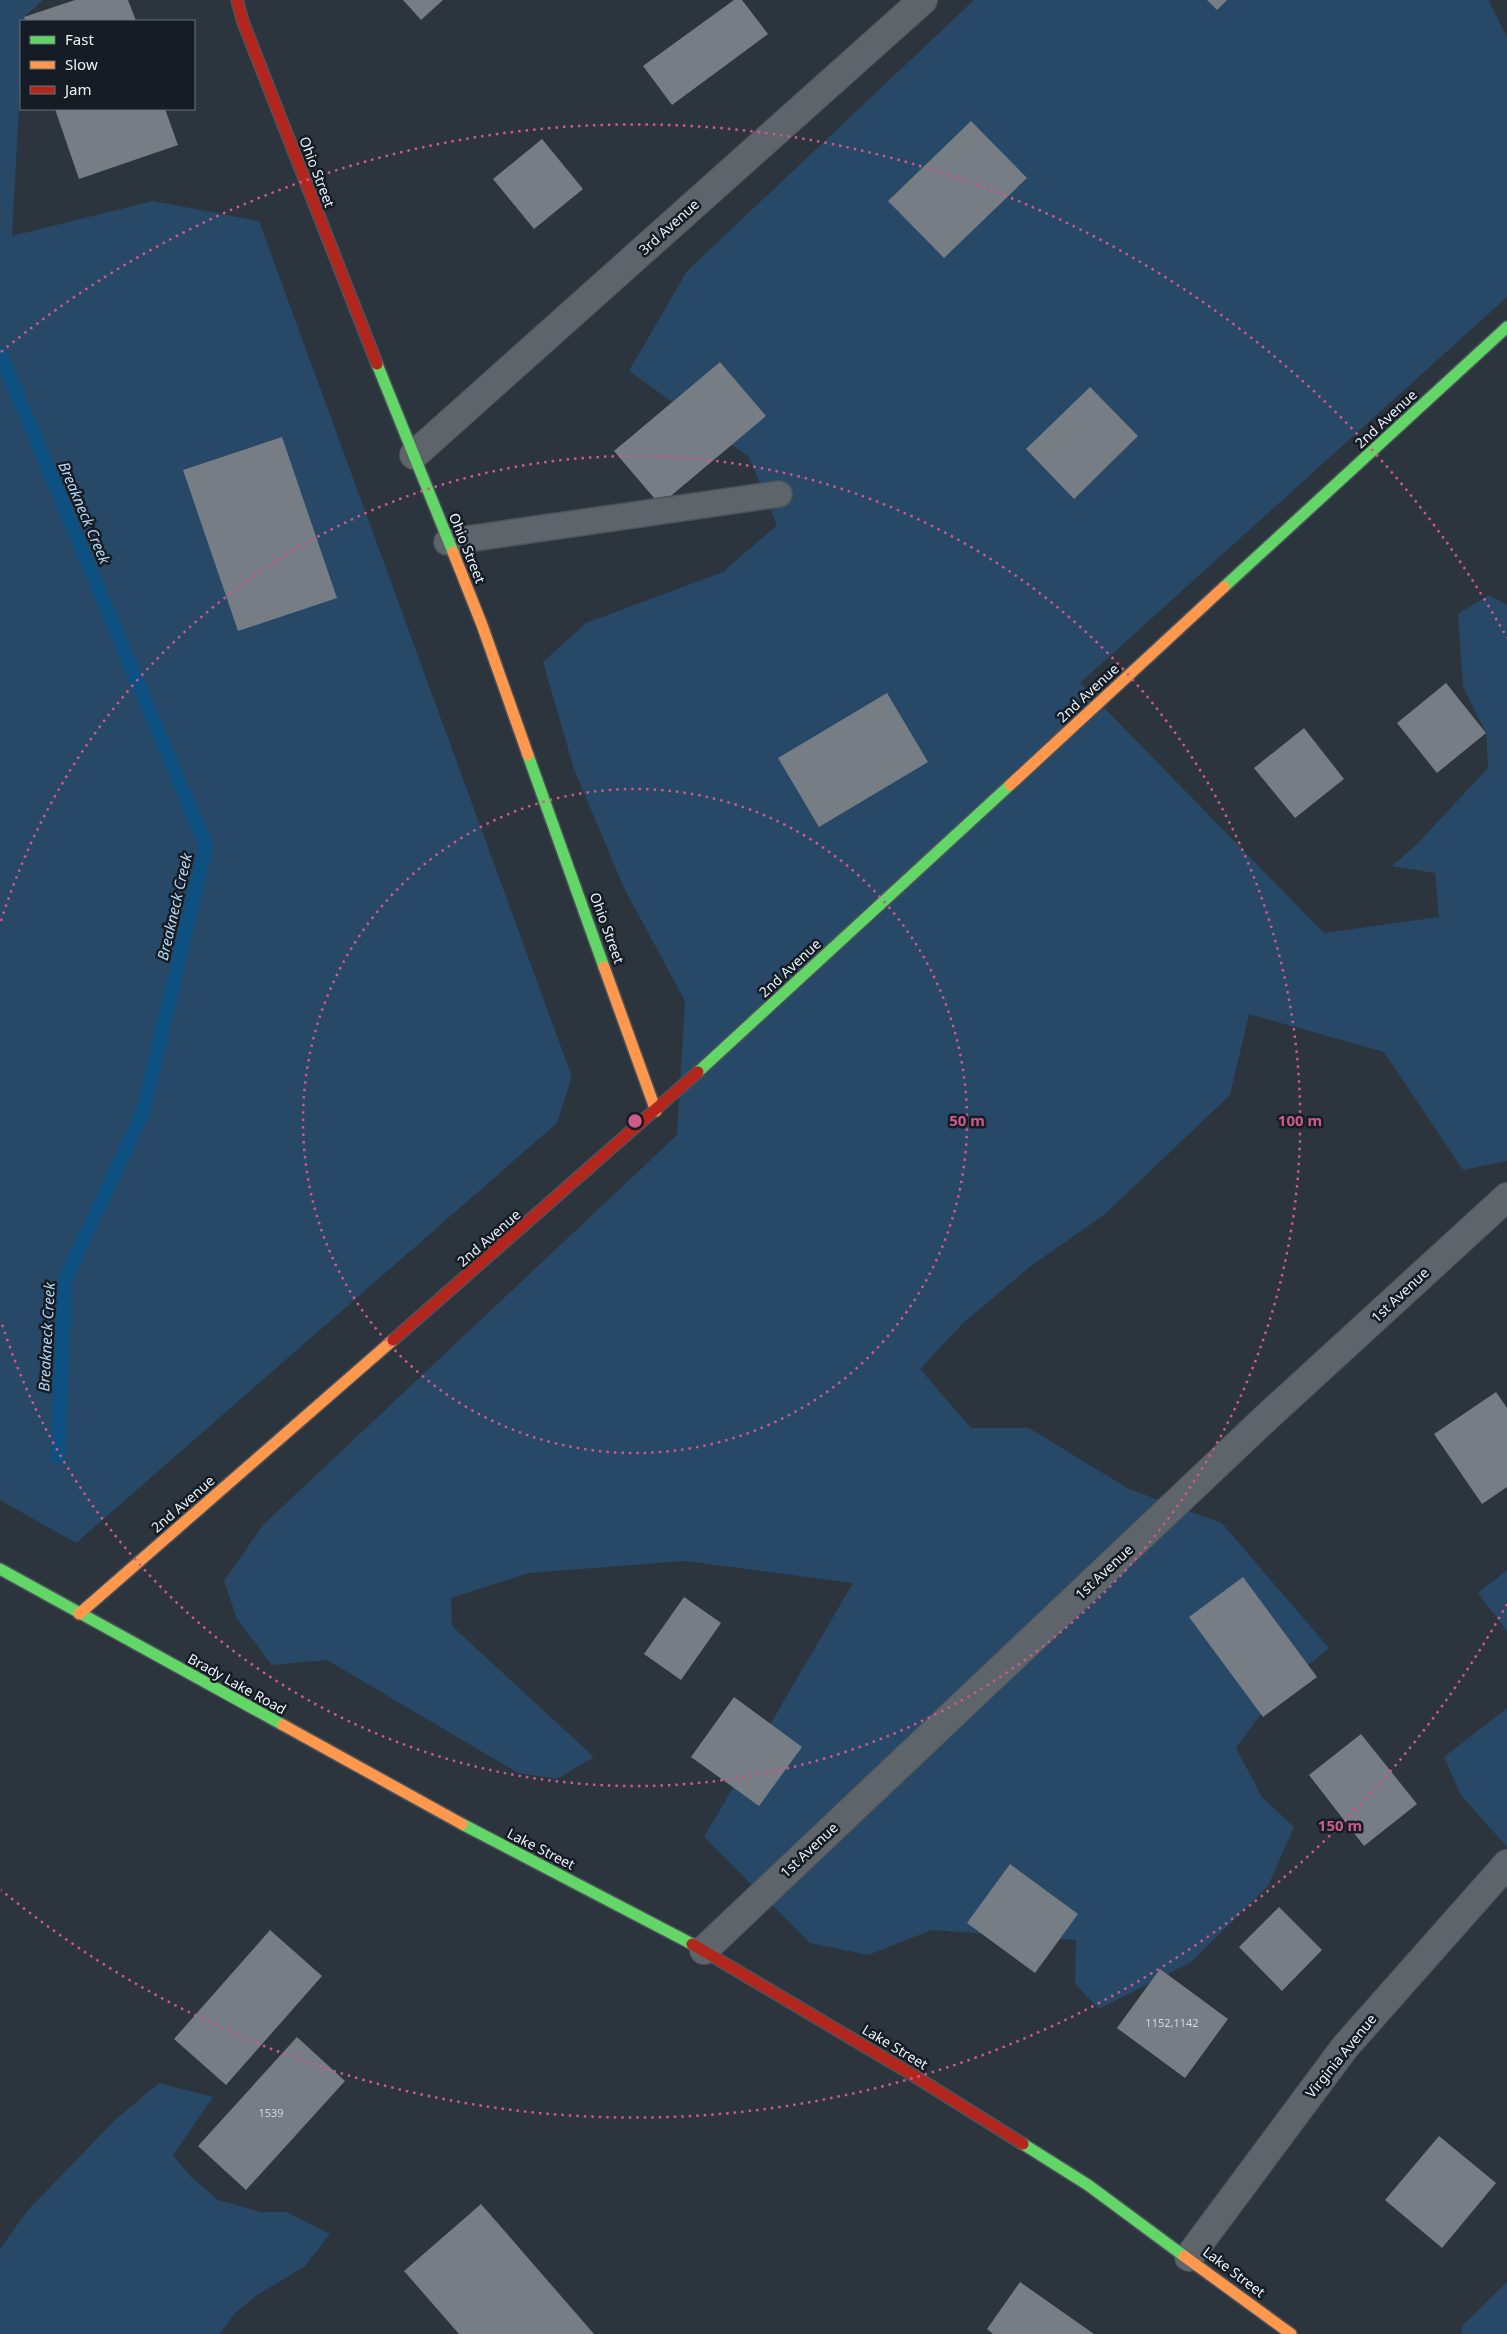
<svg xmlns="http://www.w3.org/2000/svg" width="1507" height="2334" font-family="'Noto Sans',sans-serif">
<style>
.green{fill:#274866}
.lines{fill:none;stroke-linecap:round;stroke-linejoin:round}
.stream{stroke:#0c5181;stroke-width:14}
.building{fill:#767d84}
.lane-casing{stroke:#4c545b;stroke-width:28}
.street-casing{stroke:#4c545b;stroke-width:30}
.fast-casing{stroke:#4c545b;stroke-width:14}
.slow-casing{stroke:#4c545b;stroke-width:14}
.jam-casing{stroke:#4c545b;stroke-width:14}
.lane{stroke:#5e656a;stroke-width:25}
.street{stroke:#5e656a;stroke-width:28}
.fast{stroke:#63d668;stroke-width:11}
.slow{stroke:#ff974d;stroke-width:11}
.jam{stroke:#b3261e;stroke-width:11}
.ring{fill:none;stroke:#ce5a8b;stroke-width:2.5;stroke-dasharray:2.5 5}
.labels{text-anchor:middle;stroke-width:5;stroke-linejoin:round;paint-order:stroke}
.number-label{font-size:11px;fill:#ccd6de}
.street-label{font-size:14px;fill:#e9f3fc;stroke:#151c23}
.water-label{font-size:15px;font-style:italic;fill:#b6d6f5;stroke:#151c23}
.centre{fill:#ce5a8b;stroke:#151c23;stroke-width:2.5}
.ring-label{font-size:15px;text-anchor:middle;font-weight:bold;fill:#ce5a8b;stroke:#151c23;stroke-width:5;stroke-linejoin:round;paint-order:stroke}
</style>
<rect width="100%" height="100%" fill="#2c353d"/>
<g class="green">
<path d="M0 0H43L24 17V21H21V69L12 236 153 201 259 221 572 1077 557 1123 76 1543 0 1500Z"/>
<path d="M974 0H1488L1507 37V297L1080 683 1324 933 1439 917 1435 873 1392 866 1418 843 1488 768 1486 733 1463 687 1458 614 1489 595 1507 605V1161L1463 1170 1384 1052 1249 1014 1230 1095 1105 1214 1031 1266 963 1323 920 1369 971 1428H1029L1129 1489 1222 1523 1329 1648 1281 1687 1236 1748 1262 1797 1294 1827 1268 1886 1191 1962 1099 2009 1075 1984 1076 1940 932 1930 868 1955 810 1943 704 1837 853 1583 685 1561 529 1573 451 1598 452 1626 594 1757 557 1779 518 1773 327 1660 272 1665 237 1619 224 1581 263 1525 677 1135 685 1001 624 888 574 769 543 662 586 623 723 572 777 525 749 457 629 371 687 271Z"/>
<path d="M1507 1570V1631L1478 1593Z"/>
<path d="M1507 1708V1847L1461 1795 1444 1757Z"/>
<path d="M159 2083 213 2097 173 2155 190 2176 218 2200 261 2212H286L330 2234 305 2266 256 2296 235 2313 220 2334H0V2249L27 2211 116 2119Z"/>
<path d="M1507 2282V2334H1461L1463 2325Z"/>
</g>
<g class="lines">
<path class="stream" d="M0 354 206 846 143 1112 65 1280 58 1457"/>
</g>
<g class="building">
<path d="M75 0H128L136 21H25L24 17Z"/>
<path d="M403 0H443L421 20Z"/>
<path d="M734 0H742L768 34 672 105 643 66Z"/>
<path d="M1207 0H1227L1217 10Z"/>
<path d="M55 109H165L178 145 79 179Z"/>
<path d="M971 121 1027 178 944 258 888 201Z"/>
<path d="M542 139 583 189 534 229 493 179Z"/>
<path d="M720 362 766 416 660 505 614 451Z"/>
<path d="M1090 387 1138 436 1074 499 1026 449Z"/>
<path d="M282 437 337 598 238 631 183 470Z"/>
<path d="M1446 683 1486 733 1437 773 1397 723Z"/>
<path d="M887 693 928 762 819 827 778 758Z"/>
<path d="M1304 728 1344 779 1295 818 1254 768Z"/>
<path d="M1496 1392 1507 1408V1487L1482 1504 1434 1434Z"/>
<path d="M1243 1577 1317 1677 1263 1717 1189 1617Z"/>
<path d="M684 1597 721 1623 681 1680 644 1654Z"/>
<path d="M734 1697 802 1747 759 1806 691 1757Z"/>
<path d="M1361 1734 1417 1804 1364 1846 1309 1775Z"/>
<path d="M1010 1864 1078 1914 1035 1973 967 1923Z"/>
<path d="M1279 1907 1322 1950 1282 1991 1239 1947Z"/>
<path d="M270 1930 322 1976 226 2085 174 2039Z"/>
<path d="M1160 1969 1228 2019 1185 2078 1117 2028Z"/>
<path d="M297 2037 345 2081 246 2190 198 2146Z"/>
<path d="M1439 2136 1496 2183 1442 2248 1385 2200Z"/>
<path d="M481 2204 594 2334H459L404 2271Z"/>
<path d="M1020 2282 1094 2334H993L987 2329Z"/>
</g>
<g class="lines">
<g class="lane-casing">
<path id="lane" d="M447 542 779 494"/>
</g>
<g class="street-casing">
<g id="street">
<path d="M414 455 923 0"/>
<path d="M704 1950 1268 1416 1507 1197"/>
<path d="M1189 2257 1345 2047 1507 1864"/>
</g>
</g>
<g class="fast-casing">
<g id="fast">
<path d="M377 364 453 552"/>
<path d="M1224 587 1507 327"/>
<path d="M528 755 604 967"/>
<path d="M698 1072 1010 785"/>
<path d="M0 1569 283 1725"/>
<path d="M462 1824 692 1944"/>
<path d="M1023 2144 1088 2185 1184 2256"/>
</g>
</g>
<g class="slow-casing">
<g id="slow">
<path d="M453 552 482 625 528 755"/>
<path d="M1010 785 1224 587"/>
<path d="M604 967 656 1111"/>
<path d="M79 1614 393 1340"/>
<path d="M283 1725 462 1824"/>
<path d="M1184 2256 1291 2334"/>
</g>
</g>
<g class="jam-casing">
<g id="jam">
<path d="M237 0 243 22 377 364"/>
<path d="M393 1340 698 1072"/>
<path d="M692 1944 908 2072 1023 2144"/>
</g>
</g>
<use href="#lane" class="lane"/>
<use href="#street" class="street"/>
<use href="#fast" class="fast"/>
<use href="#slow" class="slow"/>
<use href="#jam" class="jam"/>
</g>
<g class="ring">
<circle cx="635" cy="1121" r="332"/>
<path d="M1 921A665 665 0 1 1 1 1321"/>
<path d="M1507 1604A997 997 0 0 1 1 1890M1 352A997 997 0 0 1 1507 638"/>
</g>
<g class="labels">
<g class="number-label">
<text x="1172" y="2027">1152,1142</text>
<text x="271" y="2117">1539</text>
</g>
<g class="street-label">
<text transform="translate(317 172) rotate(69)" y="5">Ohio Street</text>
<text transform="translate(669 227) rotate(-42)" y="5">3rd Avenue</text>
<text transform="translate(1386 419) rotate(-43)" y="5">2nd Avenue</text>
<text transform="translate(467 548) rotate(68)" y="5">Ohio Street</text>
<text transform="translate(1088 693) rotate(-43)" y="5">2nd Avenue</text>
<text transform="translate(607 928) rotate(70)" y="5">Ohio Street</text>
<text transform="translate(790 968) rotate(-43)" y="5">2nd Avenue</text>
<text transform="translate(489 1238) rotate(-41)" y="5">2nd Avenue</text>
<text transform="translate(1400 1295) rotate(-43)" y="5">1st Avenue</text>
<text transform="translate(183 1504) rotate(-41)" y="5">2nd Avenue</text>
<text transform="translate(1104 1572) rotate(-43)" y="5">1st Avenue</text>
<text transform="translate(237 1684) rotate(29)" y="5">Brady Lake Road</text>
<text transform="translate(541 1849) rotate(27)" y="5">Lake Street</text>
<text transform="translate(809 1850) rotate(-43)" y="5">1st Avenue</text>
<text transform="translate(895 2047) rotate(31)" y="5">Lake Street</text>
<text transform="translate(1341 2056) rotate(-51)" y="5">Virginia Avenue</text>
<text transform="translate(1234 2272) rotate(37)" y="5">Lake Street</text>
</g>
<g class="water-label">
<text transform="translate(84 513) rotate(67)" y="5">Breakneck Creek</text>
<text transform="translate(175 907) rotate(-77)" y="5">Breakneck Creek</text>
<text transform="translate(47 1337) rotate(-87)" y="5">Breakneck Creek</text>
</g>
</g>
<circle cx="635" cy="1121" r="8" class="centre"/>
<g class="ring-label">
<text x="967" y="1126">50 m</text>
<text x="1300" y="1126">100 m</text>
<text x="1340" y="1831">150 m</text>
</g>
<rect x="20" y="20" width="175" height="90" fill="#151c23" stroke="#6a727a"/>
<rect x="30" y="36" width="25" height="8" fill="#63d668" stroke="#6a727a"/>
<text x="65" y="45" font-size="15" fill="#e9f3fc">Fast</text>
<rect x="30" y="61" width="25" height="8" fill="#ff974d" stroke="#6a727a"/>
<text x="65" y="70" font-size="15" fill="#e9f3fc">Slow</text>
<rect x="30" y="86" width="25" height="8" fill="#b3261e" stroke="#6a727a"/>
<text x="65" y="95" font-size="15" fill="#e9f3fc">Jam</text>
</svg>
